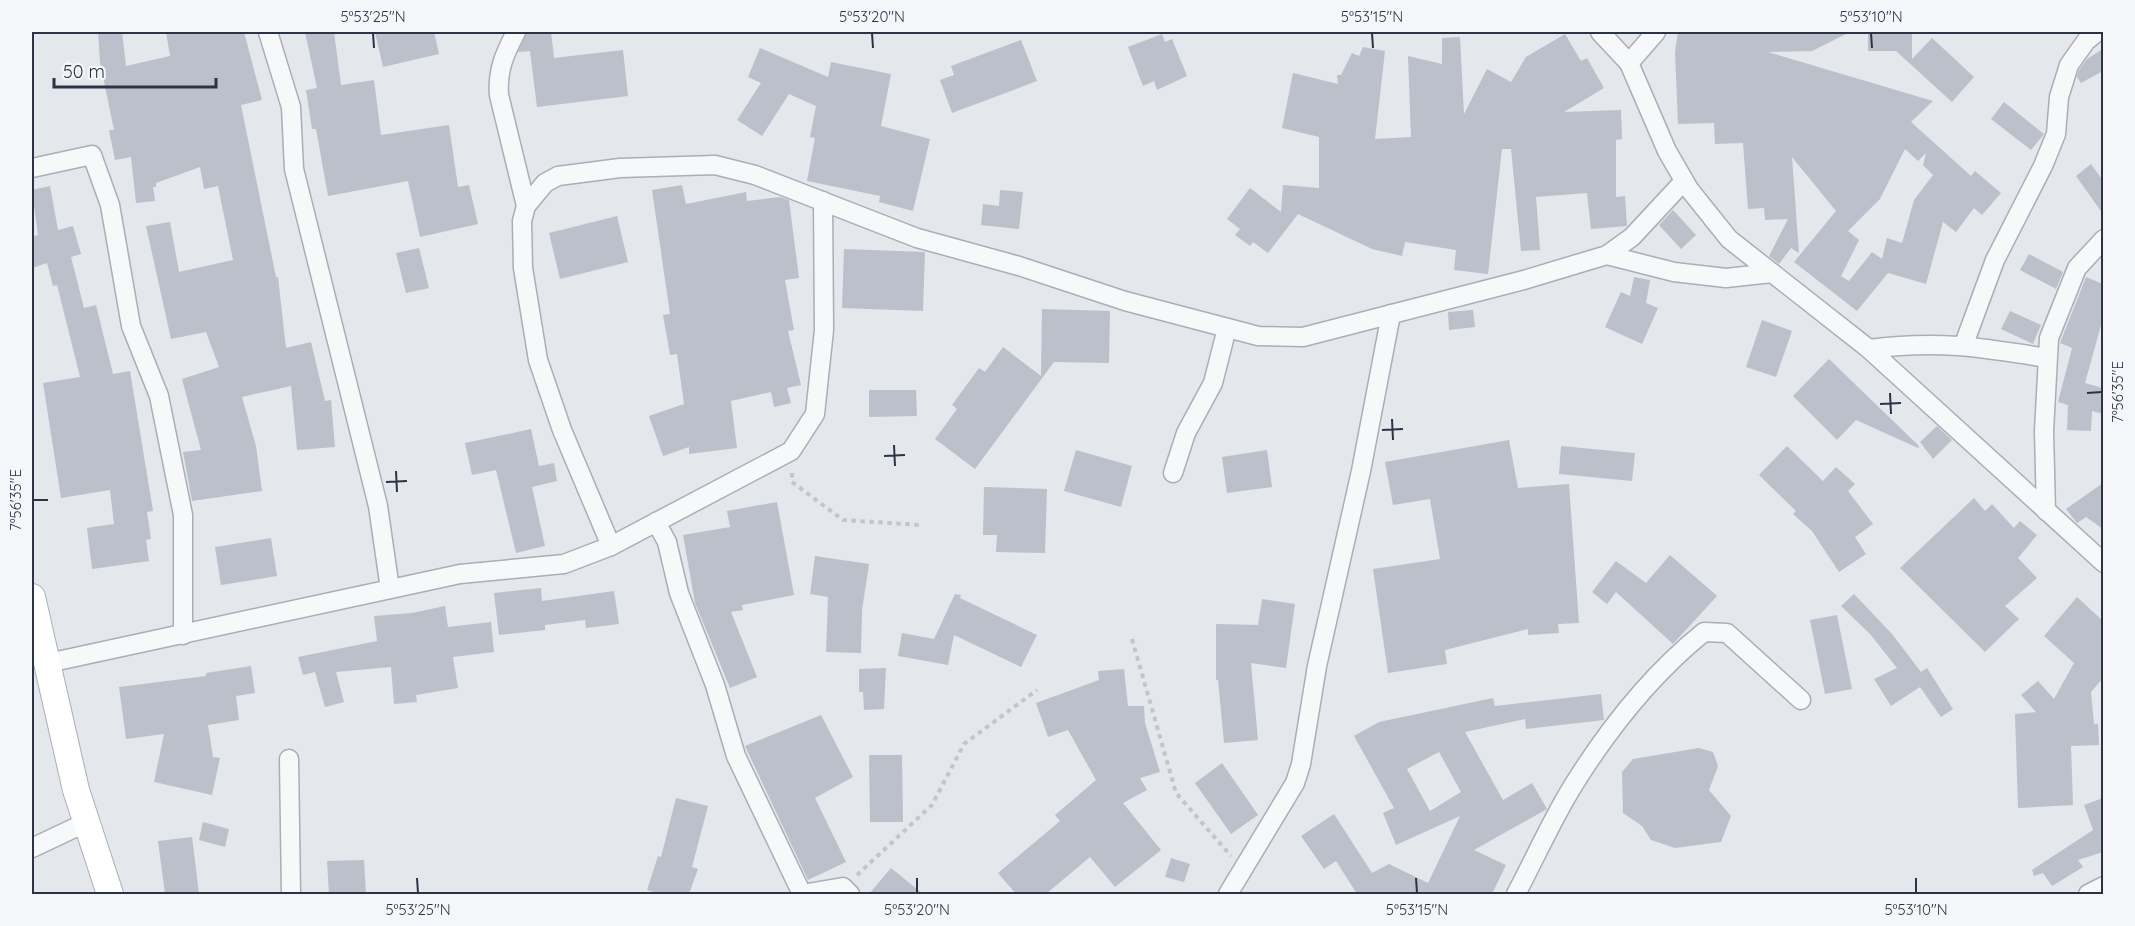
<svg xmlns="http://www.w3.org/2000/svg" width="2135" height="926" font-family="Quicksand,sans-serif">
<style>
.building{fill:#bbc0ca;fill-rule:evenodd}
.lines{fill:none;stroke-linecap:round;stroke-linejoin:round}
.street-casing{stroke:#a9aeb7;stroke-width:21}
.secondary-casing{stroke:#a9aeb7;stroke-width:28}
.path{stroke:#c2c5cb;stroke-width:4;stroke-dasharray:4.5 4.5;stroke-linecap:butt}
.street{stroke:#f7f8fa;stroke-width:18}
.secondary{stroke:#fff;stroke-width:26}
.ticks{fill:none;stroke:#2b3445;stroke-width:2}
.neatline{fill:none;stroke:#2b3445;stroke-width:2}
.ticks-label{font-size:15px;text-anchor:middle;fill:#2b3445}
</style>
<rect width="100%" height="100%" fill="#e4e7ec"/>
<g class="building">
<path d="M98 32H122L126 66 170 56 166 32H244L262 100 241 105 276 277H278L286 348 311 342 325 401 331 400 335 447 297 450 291 386 242 397 256 446 262 491 192 501 183 452 201 450 182 379 219 367 206 332 171 339 146 226 170 222 179 272 233 260 218 186 204 189 200 167 156 183V187H153L155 201 136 203 131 157 115 160 109 130H114L100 62Z"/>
<path d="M305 32H334L341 85 374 80 381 135 449 125 458 187 469 185 478 224 420 237 408 181 328 196 316 129H312L306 90 317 88Z"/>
<path d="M375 32H434L439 54 383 67Z"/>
<path d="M527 32H551L554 58 623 50 628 96 537 107 530 51 518 52Z"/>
<path d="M1678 32H1850L1812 51 1768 52 1933 101 1911 122 1971 176 1975 171 2001 193 1982 215 1974 208 1956 232 1943 222 1926 284 1888 273 1857 311 1794 262 1836 211 1792 157 1799 253 1791 248 1779 264 1769 256 1788 219 1765 220 1764 208 1748 209 1743 143 1715 144 1714 123 1678 124 1675 52ZM1905 149 1918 161 1926 153 1923 165 1933 175 1914 200 1902 243 1887 238 1882 259 1872 252 1849 281 1841 276 1859 240 1848 231 1880 199Z"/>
<path d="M1868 32H1912V59L1932 38 1974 77 1952 102 1896 51H1868Z"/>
<path d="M1162 34 1165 42 1172 39 1187 76 1157 90 1154 81 1143 86 1128 47Z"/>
<path d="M1565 34 1581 61 1587 58 1604 88 1564 112 1621 110 1622 139 1616 140V197L1625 196 1627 226 1591 229 1587 193 1536 197 1540 250 1521 251 1511 149H1502L1488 274 1454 270 1456 250 1405 242 1402 256 1372 249 1298 214 1268 253 1253 242 1250 246 1235 235 1240 229 1227 219 1250 188 1281 212 1283 185 1319 188V137L1282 128 1293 73 1338 84 1337 75H1341L1352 53 1359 56 1363 47 1385 51 1375 139 1411 137 1408 56 1442 64V38L1460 37 1464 114 1487 69 1511 82 1526 57Z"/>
<path d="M1021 40 1037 81 952 113 940 80 954 75 951 66Z"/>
<path d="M760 48 828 77 831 62 891 74 881 126 930 139 913 211 879 202 880 196 807 181 815 138 810 137 816 106 789 94 762 136 737 120 761 83 748 77Z"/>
<path d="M2103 49V71L2081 83 2077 77 2079 70 2087 59Z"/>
<path d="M2004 102 2044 134 2031 150 1991 119Z"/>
<path d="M2091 164 2103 181V214L2076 176Z"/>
<path d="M682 185 686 204 746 192 747 201 780 197 789 200 799 278 785 280 794 330 788 331 801 385 787 388 791 403 774 407 771 392 731 401 737 448 689 454V447L663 456 649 416 684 404 677 354 670 355 663 315 670 314 652 190Z"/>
<path d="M50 186 58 230 73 226 81 254 71 257 84 308 96 305 113 374 130 371 153 511 147 512 151 539 146 540 149 561 92 569 87 528 114 524 110 490 61 498 43 383 80 377 57 285 53 286 47 263 32 268V237L38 235 32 190Z"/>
<path d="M1000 190 1023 192 1019 229 981 225 983 204 999 206Z"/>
<path d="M1673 210 1696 235 1681 249 1659 225Z"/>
<path d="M617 216 628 262 560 279 549 233Z"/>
<path d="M419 248 429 288 406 293 396 253Z"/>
<path d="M844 249 925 252 923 311 842 308Z"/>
<path d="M2029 254 2063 272 2056 289 2020 270Z"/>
<path d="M1634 277 1650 280 1646 303 1658 308 1642 344 1605 327 1621 292 1630 296Z"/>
<path d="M2086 277 2103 284V318L2085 383 2103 388V414L2092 411 2091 431 2067 430 2068 405 2058 402 2072 348 2060 343Z"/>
<path d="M1042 309 1110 311 1109 363 1054 362 975 469 935 439 957 409 952 405 979 368 985 372 1003 347 1041 376Z"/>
<path d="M1473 310 1475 327 1449 330 1448 312Z"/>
<path d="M2010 311 2041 325 2033 344 2001 329Z"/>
<path d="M1762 320 1792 331 1776 377 1746 367Z"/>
<path d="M1829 359 1919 446 1918 448 1856 420 1837 440 1793 396Z"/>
<path d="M869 390H916L917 416 869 417Z"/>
<path d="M1937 426 1952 440 1933 459 1920 442Z"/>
<path d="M531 429 539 466 554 463 557 481 532 487 545 546 516 553 496 470 472 475 465 443Z"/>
<path d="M1509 440 1518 488 1569 484 1579 623 1558 624 1559 633 1528 635V629L1445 650 1447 664 1388 673 1373 569 1440 559 1430 499 1393 505 1385 462Z"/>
<path d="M1561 446 1635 453 1632 481 1559 474Z"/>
<path d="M1787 446 1823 481 1836 467 1855 484 1848 491 1873 524 1855 537 1866 554 1839 572 1812 531 1793 514 1796 511 1759 475Z"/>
<path d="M1076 450 1132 466 1121 507 1064 491Z"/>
<path d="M1267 450 1272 487 1227 493 1222 457Z"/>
<path d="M2103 483V529L2086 517 2077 523 2066 509Z"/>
<path d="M984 487 1047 489 1045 553 996 552 997 535H983Z"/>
<path d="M1974 498 1985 511 1992 504 2014 528 2020 521 2037 535 2018 558 2037 578 2005 606 2019 619 1985 652 1900 568Z"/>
<path d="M777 502 794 595 742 605 743 610 731 612 757 677 730 688 695 603 683 535 730 527 727 511Z"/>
<path d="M271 538 277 576 221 585 215 547Z"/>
<path d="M1670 555 1717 596 1673 644 1616 592 1607 604 1592 592 1616 561 1646 583Z"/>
<path d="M815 556 869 564 862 610 861 653 826 652 828 597 810 594Z"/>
<path d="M541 588 542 601 614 591 619 624 586 628 585 620 545 625V630L499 635 494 593Z"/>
<path d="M955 594 961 595 960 598 1037 635 1021 667 954 635 948 665 898 656 902 633 934 639Z"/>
<path d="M1854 594 1892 634 1921 672 1927 668 1953 709 1941 717 1920 687 1891 706 1874 679 1897 668 1870 634 1841 606Z"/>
<path d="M2077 597 2103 621V678L2091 692 2094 724H2098L2099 745 2071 746 2073 805 2018 808 2015 714 2036 712 2021 695 2038 681 2054 699 2074 663 2044 636Z"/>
<path d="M1262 599 1295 604 1286 668 1251 663 1258 740 1224 743 1218 680H1216V624L1258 625Z"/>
<path d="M445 606 448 627 491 622 494 652 453 657 458 688 416 695 417 702 394 704 391 667 336 672 344 702 325 707 315 672 303 675 298 657 377 641 374 616 412 613Z"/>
<path d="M1837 615 1852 689 1825 694 1810 620Z"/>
<path d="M251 666 255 693 236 696 239 720 208 725 213 757 220 758 212 795 154 782 164 734 126 739 119 687 206 676V673Z"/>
<path d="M886 668 884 709 864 710 863 692H859V669Z"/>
<path d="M1124 669 1128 706H1144L1145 723 1160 772 1140 778 1147 790 1123 803 1161 850 1115 887 1090 857 1046 894H1016L998 873 1060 821 1055 815 1096 780 1068 730 1048 737 1036 703 1099 680 1098 671Z"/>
<path d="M1601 694 1604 720 1526 729 1525 719 1465 732 1503 800 1532 783 1547 809 1474 850 1506 865 1492 894H1357L1336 861 1324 869 1301 836 1334 814 1372 873 1389 864 1428 883 1460 816 1396 845 1383 813 1394 808 1354 736 1379 722 1493 698 1495 706ZM1439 752 1461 792 1430 811 1407 769Z"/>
<path d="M821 715 853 777 815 798 846 862 808 880 745 746Z"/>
<path d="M1699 748 1713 752 1718 766 1709 790 1731 816 1721 842 1675 848 1651 840 1642 826 1623 813 1622 772 1633 759Z"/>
<path d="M869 755H902L903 822H870Z"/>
<path d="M1222 763 1258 815 1231 834 1195 783Z"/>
<path d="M676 798 708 806 692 867 698 869 689 894H660L647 890 658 856 661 857Z"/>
<path d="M2103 798V852L2078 860 2083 867 2052 886 2043 873 2034 876 2032 870 2093 830 2084 805Z"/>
<path d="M203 822 229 829 225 847 199 840Z"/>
<path d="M192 837 199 894H165L158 841Z"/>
<path d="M1171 858 1190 864 1184 882 1165 877Z"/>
<path d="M364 860 366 894H329L327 861Z"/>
<path d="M891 868 923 894H869Z"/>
</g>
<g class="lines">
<g class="street-casing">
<g id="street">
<path d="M268 32 291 107 294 169 378 506 390 589"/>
<path d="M516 32C505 53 497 70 499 95L526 206"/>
<path d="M1600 32 1629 63 1667 151 1689 189 1729 239 1869 349 2104 563"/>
<path d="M1629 63 1656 32"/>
<path d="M32 168 92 155 110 205 131 326 159 396 183 515V635"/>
<path d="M1607 255 1674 272 1726 278 1772 273"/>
<path d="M1964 344 1995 260 2043 166 2056 134 2059 97 2069 65 2086 41 2097 32"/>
<path d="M1869 349C1937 340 1980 347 2047 358"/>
<path d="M1173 473 1186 433 1213 383 1227 328"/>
<path d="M2046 511 2044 431 2049 338 2077 268 2104 239"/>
<path d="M656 522 667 542 679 593 715 685 736 756 802 894 843 887 850 894"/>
<path d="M611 546 562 430 538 360 523 268 522 221 526 206 545 183 558 176 620 168 715 165 755 175 917 238 1019 266 1125 301 1258 336 1303 337 1524 280 1607 255 1632 237 1684 181"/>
<path d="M48 663 460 574 564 564 611 546 791 451 815 414 824 330 823 201"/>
<path d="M289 759 291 894"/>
<path d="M32 848 87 822"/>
<path d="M1228 894 1295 783 1301 764 1317 666 1361 471 1391 314"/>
<path d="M1516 894C1534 860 1551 822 1571 789 1606 732 1652 674 1704 632L1727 633 1801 700"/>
<path d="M2088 894 2104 886"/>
</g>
</g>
<g class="secondary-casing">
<path id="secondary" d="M32 597 76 790 110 894"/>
</g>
<g class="path">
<path d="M792 473V482L843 520 920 525"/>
<path d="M1132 639 1176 793 1231 856"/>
<path d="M857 875 932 805 964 744 1037 690"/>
</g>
<use href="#street" class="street"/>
<use href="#secondary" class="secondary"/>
</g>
<path class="ticks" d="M373 33 374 48M872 33 873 48M1372 33 1373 48M1871 33 1872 48M1890 393 1891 414M2087 393 2102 392M1880 404 1901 403M1392 419 1393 440M1382 430 1403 429M894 445 895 466M884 456 905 455M396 471 397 492M386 482 407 481M33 500H48M417 878 418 893M917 878V893M1416 878 1417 893M1916 878V893"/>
<rect width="2135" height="926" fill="none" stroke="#f4f6f9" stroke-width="66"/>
<path d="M54 78v9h162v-9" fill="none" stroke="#2b3445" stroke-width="3"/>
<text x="63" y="78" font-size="18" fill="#2b3445" stroke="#f4f6f9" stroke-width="4.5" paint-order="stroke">50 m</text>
<rect x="33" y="33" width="2069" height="860" class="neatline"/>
<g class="ticks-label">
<text x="373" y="22">5°53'25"N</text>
<text x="872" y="22">5°53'20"N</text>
<text x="1372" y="22">5°53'15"N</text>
<text x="1871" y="22">5°53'10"N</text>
<text transform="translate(2118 392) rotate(-90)" y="5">7°56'35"E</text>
<text transform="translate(16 500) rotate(-90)" y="5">7°56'35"E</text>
<text x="418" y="915">5°53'25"N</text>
<text x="917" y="915">5°53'20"N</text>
<text x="1417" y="915">5°53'15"N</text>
<text x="1916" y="915">5°53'10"N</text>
</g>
</svg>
